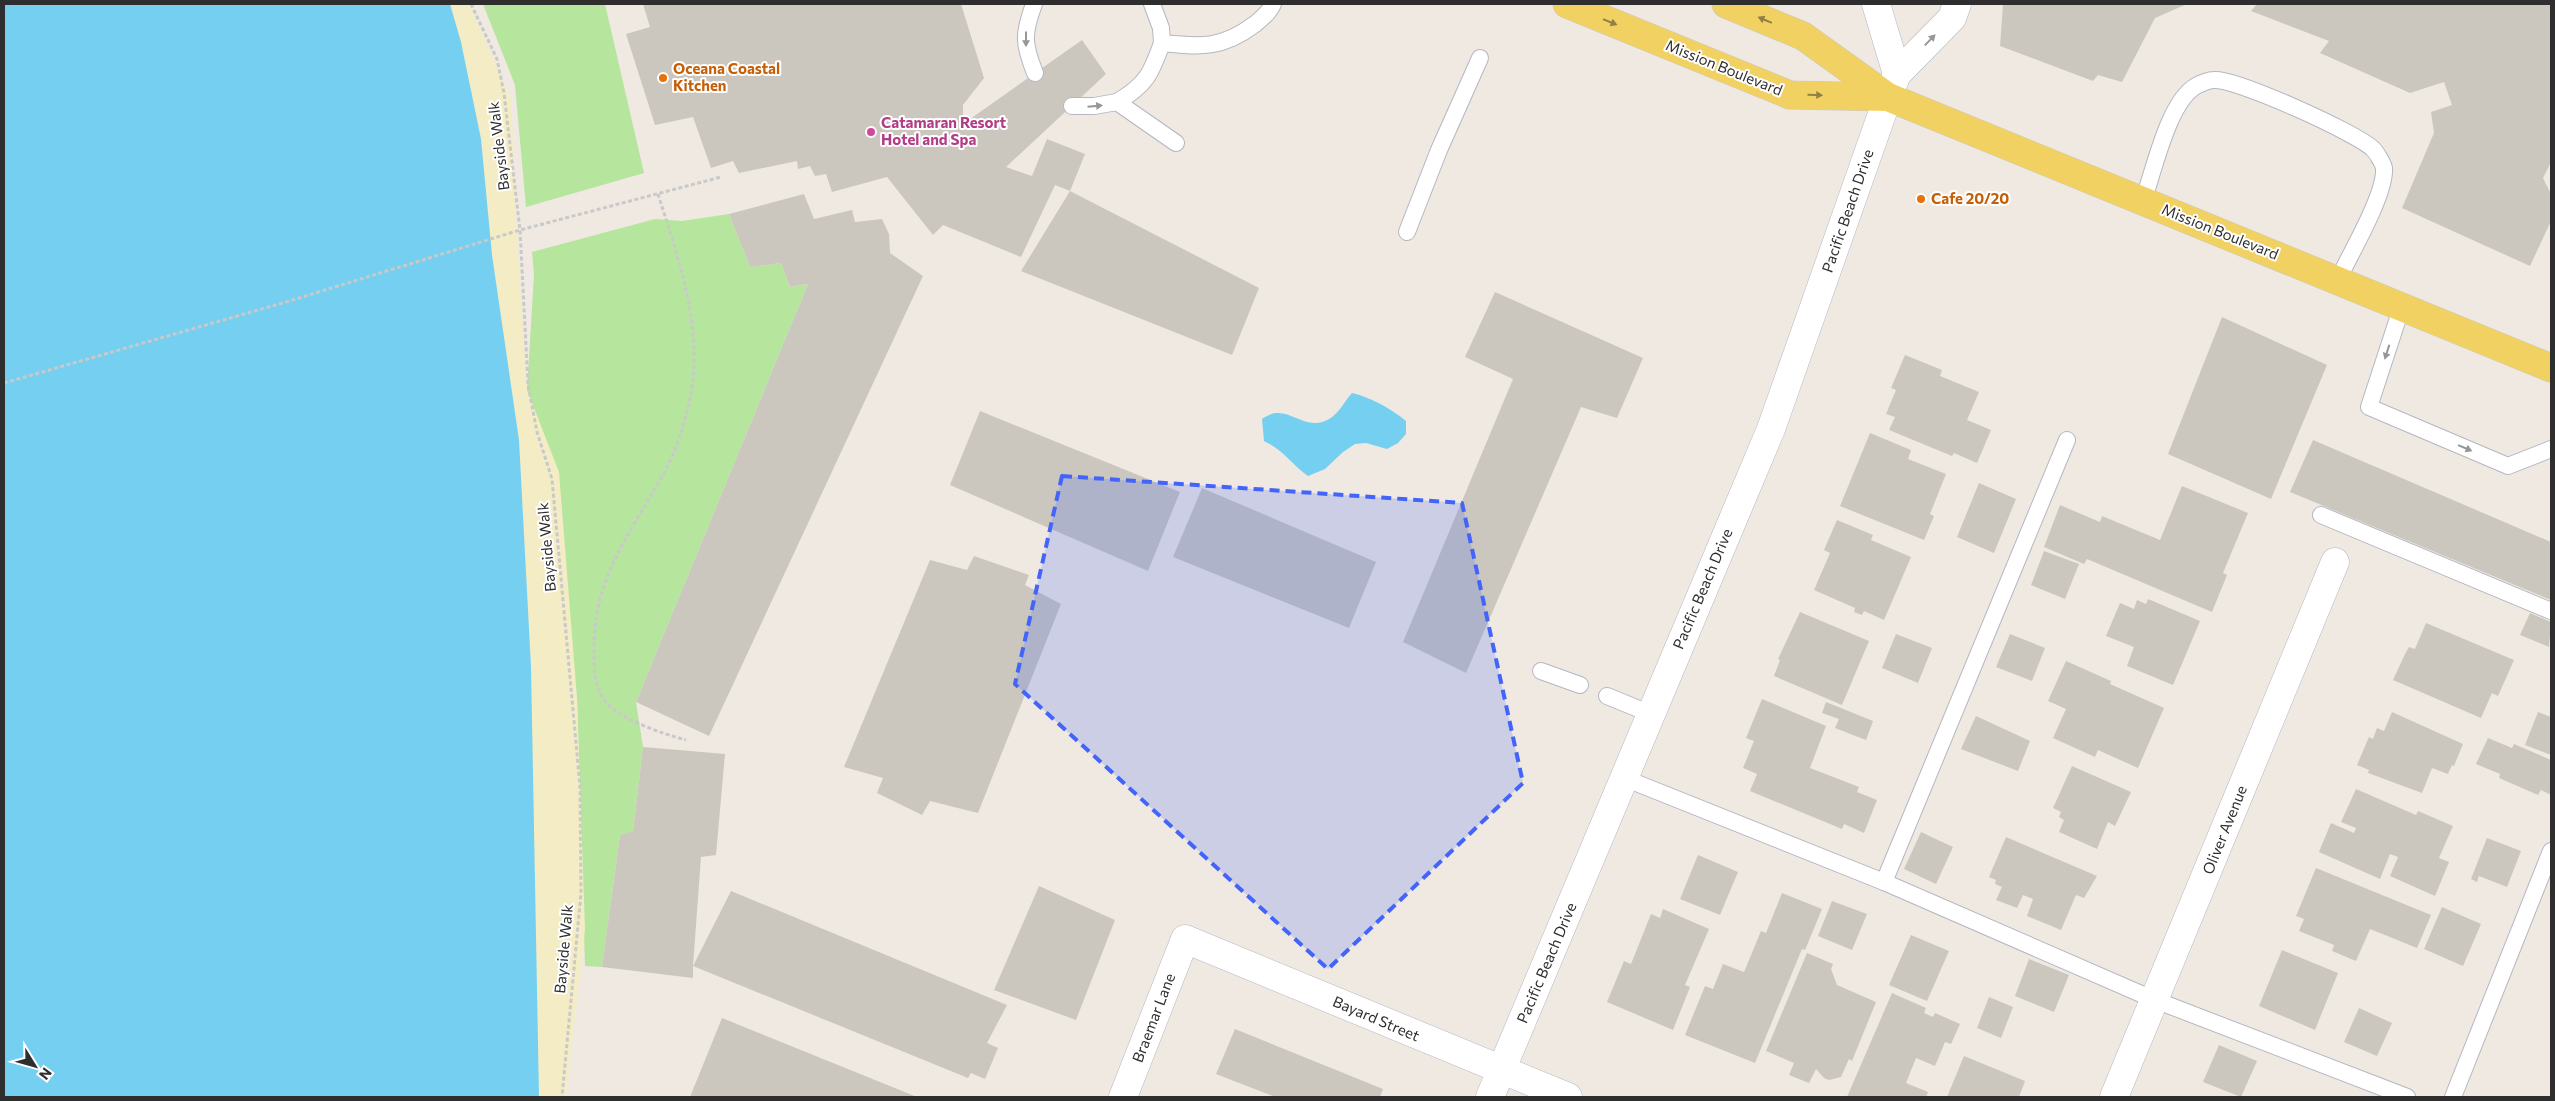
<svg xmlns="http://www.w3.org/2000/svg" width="2555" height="1101" font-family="Commissioner,sans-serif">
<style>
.green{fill:#b6e59e}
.sand{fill:#f3ecc5}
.water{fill:#75cff0}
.building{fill:#cbc7bf}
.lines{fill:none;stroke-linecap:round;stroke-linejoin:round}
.lane-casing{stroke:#b4b7c1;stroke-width:18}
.street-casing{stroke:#b4b7c1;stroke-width:29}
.secondary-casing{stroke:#b4b7c1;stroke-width:29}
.primary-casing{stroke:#c9c9c9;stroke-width:29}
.path{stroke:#c9c9c9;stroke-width:3;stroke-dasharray:4 2.5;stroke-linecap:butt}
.lane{stroke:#fff;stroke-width:16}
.street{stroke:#fff;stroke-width:28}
.secondary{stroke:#fff;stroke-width:28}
.primary{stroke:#f2d163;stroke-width:28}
.oneway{fill:#908048}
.oneway2{fill:#969696}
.marked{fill:#4264fb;fill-opacity:0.2;stroke:#4264fb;stroke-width:4;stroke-dasharray:10 6;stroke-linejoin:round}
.food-dot{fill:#e8710a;stroke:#fff;stroke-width:2}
.hotel-dot{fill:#d1479c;stroke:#fff;stroke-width:2}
.labels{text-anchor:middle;stroke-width:4;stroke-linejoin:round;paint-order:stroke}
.street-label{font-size:15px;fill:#2e2e2e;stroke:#fff}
.food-label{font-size:15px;font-weight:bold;fill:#c56008;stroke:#fff;text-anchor:start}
.hotel-label{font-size:15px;font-weight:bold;fill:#b23c85;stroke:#fff;text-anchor:start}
</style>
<rect width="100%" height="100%" fill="#efe9e1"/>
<g class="green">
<path d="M483 4H605L644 173 526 207 515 85Z"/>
<path d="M729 214 750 267 781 263 790 287 808 284 636 702 643 747 633 831 620 835 602 967 585 966 577 698 527 390 534 275 532 252 655 219 682 221Z"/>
</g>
<path class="sand" d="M153 4H469L511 99 517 240 527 390 559 472 577 698 585 929 566 1097H384Z"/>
<g class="water">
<path d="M4 4H450L461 42 481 139 492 255 519 440 531 667 539 1097H4Z"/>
<path d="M1352 393C1370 397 1392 409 1406 421V434L1398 443 1387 449 1366 443 1355 444 1343 452 1325 469 1308 476C1290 463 1285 451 1264 441L1262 419C1286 401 1301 431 1325 421 1337 417 1344 402 1352 393Z"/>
</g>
<g class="building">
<path d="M643 4H961L984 78 963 105V124L1082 40 1106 74 1006 167 1032 176 1047 139 1085 154 1070 191 1259 288 1232 355 1021 271 1070 191 1055 185 1021 257 943 225 933 235 887 177 832 192 826 174 815 176 810 166 798 169 797 161 739 173 733 161 711 168 693 117 655 125 626 34 650 27Z"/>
<path d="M2003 4H2187L2155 18 2122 82 2098 75 2093 81 2000 46Z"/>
<path d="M2257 4H2551V162L2543 178 2551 194V221L2530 266 2402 208 2434 133 2431 112 2452 105 2444 82 2410 93 2320 53 2329 41 2251 11Z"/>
<path d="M804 194 814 219 852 210 855 222 882 219 889 234 890 253 923 276 709 736 636 702 808 284 790 287 781 263 750 267 729 214Z"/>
<path d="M1495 292 1643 358 1617 418 1581 407 1466 673 1403 642 1513 379 1465 357Z"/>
<path d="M2222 317 2327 365 2271 499 2168 454Z"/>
<path d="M1905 355 1942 370 1940 376 1979 392 1967 420 1991 430 1977 463 1954 453 1952 456 1889 430 1895 417 1886 414 1896 390 1891 388Z"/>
<path d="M980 411 1180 492 1148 571 950 485Z"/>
<path d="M1870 433 1911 450 1908 459 1946 474 1930 514 1934 516 1924 540 1840 506Z"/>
<path d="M2313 440 2551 542V600L2290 492Z"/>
<path d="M1979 483 2016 499 1994 553 1957 537Z"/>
<path d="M2182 486 2248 513 2223 573 2227 575 2212 612 2087 559 2084 564 2044 547 2060 505 2100 522 2102 516 2160 540Z"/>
<path d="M1202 488 1376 562 1349 628 1173 557Z"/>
<path d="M1837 520 1873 535 1871 540 1911 557 1884 620 1864 611 1862 615 1854 612 1855 608 1814 590 1830 553 1824 550Z"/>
<path d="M2044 551 2079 564 2065 599 2031 585Z"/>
<path d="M974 556 1029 575 1025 585 1061 604 978 813 930 801 922 815 877 793 883 778 844 767 930 560 967 570Z"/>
<path d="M2148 599 2200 621 2173 685 2127 666 2134 647 2106 636 2120 603 2134 609 2137 600 2146 604Z"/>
<path d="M1800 612 1869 641 1842 705 1774 676 1780 660 1778 659Z"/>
<path d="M2530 613 2551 622 2549 647 2520 635Z"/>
<path d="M2426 623 2514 660 2498 696 2492 693 2481 718 2393 680 2405 654 2409 647 2415 649Z"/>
<path d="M1896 634 1932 648 1918 683 1882 668Z"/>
<path d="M2010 634 2045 648 2032 681 1996 667Z"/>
<path d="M2066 661 2111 681 2110 684 2164 708 2138 768 2098 750 2095 757 2053 738 2066 709 2048 701Z"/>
<path d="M1762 699 1826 726 1810 768 1859 787 1857 792 1877 800 1864 833 1844 824 1842 829 1750 791 1757 774 1743 768 1754 741 1746 738Z"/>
<path d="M1826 702 1873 721 1866 740 1835 728 1839 719 1822 713Z"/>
<path d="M2392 712 2463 744 2454 766 2452 765 2448 774 2432 768 2422 793 2368 773 2369 770 2357 765 2369 737 2373 739 2377 728 2384 731Z"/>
<path d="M2538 712 2551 717V755L2525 745Z"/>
<path d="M1976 716 2030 741 2018 771 1961 749Z"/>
<path d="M2488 738 2512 748 2514 744 2551 760V795L2541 790 2538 795 2499 778 2500 774 2476 764Z"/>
<path d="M643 747 725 754 716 855 701 857 693 966 731 891 1007 1005 987 1043 998 1048 985 1079 971 1073 968 1078 693 966V978L602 967 620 835 633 831Z"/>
<path d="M2072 766 2131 792 2115 826 2108 822 2097 849 2059 832 2064 820 2059 817 2061 812 2053 808Z"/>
<path d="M2356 789 2416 815 2418 811 2453 826 2439 858 2449 862 2435 896 2390 876 2398 857 2390 854 2380 879 2319 852 2331 823 2354 833 2356 828 2341 822Z"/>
<path d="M1921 832 1953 847 1936 884 1904 869Z"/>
<path d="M2006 837 2097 876 2084 898 2076 895 2061 930 2027 916 2033 899 2023 895 2017 908 1996 900 2002 887 1995 884 1996 880 1989 877Z"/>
<path d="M2487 838 2521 851 2507 887 2479 876 2477 882 2471 879Z"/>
<path d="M1698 855 1738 872 1720 915 1680 899Z"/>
<path d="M2316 868 2431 915 2417 948 2370 929 2356 961 2332 951 2334 945 2299 931 2304 919 2296 916Z"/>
<path d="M1039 886 1115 920 1076 1020 994 990Z"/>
<path d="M1782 893 1822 909 1805 950 1802 949 1755 1063 1685 1035 1705 986 1713 989 1723 964 1744 972 1761 931 1766 933Z"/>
<path d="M1832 901 1867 914 1852 950 1818 936Z"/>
<path d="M2442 907 2481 924 2463 966 2424 949Z"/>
<path d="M1663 909 1709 929 1685 985 1690 987 1673 1030 1607 1002 1624 961 1631 964 1651 914 1660 918Z"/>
<path d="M1911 935 1949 951 1927 1001 1889 985Z"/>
<path d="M2282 950 2338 973 2315 1030 2259 1006Z"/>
<path d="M1807 953 1833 964 1831 969 1837 985 1876 1002 1852 1061 1849 1059 1841 1077 1829 1080 1824 1078 1816 1069 1809 1083 1789 1075 1794 1063 1766 1051Z"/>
<path d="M2029 959 2069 975 2054 1012 2015 996Z"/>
<path d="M1892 993 1926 1008 1924 1013 1933 1017 1935 1013 1960 1024 1951 1044 1945 1042 1935 1066 1916 1058 1906 1083 1928 1092 1926 1097H1847Z"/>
<path d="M1989 997 2013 1007 2001 1038 1977 1028Z"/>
<path d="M2359 1008 2392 1023 2377 1056 2344 1042Z"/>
<path d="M722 1018 917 1097H690Z"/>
<path d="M1235 1029 1383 1089 1380 1097H1275L1216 1074Z"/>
<path d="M2219 1045 2257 1061 2241 1097 2203 1082Z"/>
<path d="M1964 1056 2025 1081 2019 1097H1947Z"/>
</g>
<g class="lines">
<g class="lane-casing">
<g id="lane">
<path d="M1034 4C1023 34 1023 43 1035 73"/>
<path d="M1152 4 1161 28 1162 43"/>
<path d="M1072 106H1094L1117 102"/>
<path d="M1176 143 1117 102C1146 85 1151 74 1162 43 1201 47 1222 49 1255 24 1263 17 1269 13 1273 4"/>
<path d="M2143 201C2154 171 2168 102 2196 86 2201 83 2210 80 2214 80 2235 78 2357 133 2373 149 2376 152 2383 163 2384 168 2386 194 2350 254 2338 280"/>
<path d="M1407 232 1439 150 1480 58"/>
<path d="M2402 306 2369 407 2508 466 2551 449"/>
<path d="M2321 515 2551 611"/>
<path d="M1541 671 1580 685"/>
<path d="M1607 696 1651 714"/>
<path d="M1624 778 1884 882 2155 1000 2407 1097"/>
<path d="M1884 882 2067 440"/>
<path d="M2453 1097 2551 851"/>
</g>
</g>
<g class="street-casing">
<g id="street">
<path d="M1876 4 1897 74"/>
<path d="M1888 97 1897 74 1952 18 1957 4"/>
<path d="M1123 1097 1185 939 1568 1097"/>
<path d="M2114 1097 2335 562"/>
</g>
</g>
<g class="secondary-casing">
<path id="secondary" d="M1490 1097 1771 429 1888 97"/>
</g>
<g class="primary-casing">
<g id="primary">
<path d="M1567 4 1790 95 1888 97"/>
<path d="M1726 4 1803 36 1888 97 2551 368"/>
</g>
</g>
<g class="path">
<path d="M471 4 497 59 504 93 520 230 528 385 537 432 552 479 580 787 581 893 562 1097"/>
<path d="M658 194C678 257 703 326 691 393 686 419 678 447 665 471 631 533 593 576 594 651 594 668 594 683 603 698 616 719 664 734 686 740"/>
<path d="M4 383 286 302 520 230 721 177"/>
</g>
<use href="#lane" class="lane"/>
<use href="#street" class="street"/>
<use href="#secondary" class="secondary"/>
<use href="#primary" class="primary"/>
</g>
<defs><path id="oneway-solid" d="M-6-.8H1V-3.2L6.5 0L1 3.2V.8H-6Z" transform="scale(1.25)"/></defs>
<g class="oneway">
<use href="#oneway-solid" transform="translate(1765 20) rotate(-157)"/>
<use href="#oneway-solid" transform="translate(1610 22) rotate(22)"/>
<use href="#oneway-solid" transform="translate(1815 95) rotate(1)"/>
</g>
<g class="oneway2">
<use href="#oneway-solid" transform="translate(1026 39) rotate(90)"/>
<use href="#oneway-solid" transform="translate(1930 40) rotate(-46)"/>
<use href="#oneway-solid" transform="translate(1095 106) rotate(-5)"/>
<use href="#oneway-solid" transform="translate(2387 352) rotate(108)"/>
<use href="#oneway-solid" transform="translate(2465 448) rotate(23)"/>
</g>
<path class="marked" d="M1062 476 1462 503 1523 783 1328 969 1015 684Z"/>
<g class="food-dot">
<circle cx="663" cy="78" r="5"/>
<circle cx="1921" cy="199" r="5"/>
</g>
<circle class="hotel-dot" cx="871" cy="132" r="5"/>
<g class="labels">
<g class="street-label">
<text transform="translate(1724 68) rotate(22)" y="5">Mission Boulevard</text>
<text transform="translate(499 146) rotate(-97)" y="5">Bayside Walk</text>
<text transform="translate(1848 211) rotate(-71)" y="5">Pacific Beach Drive</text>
<text transform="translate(2220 232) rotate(22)" y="5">Mission Boulevard</text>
<text transform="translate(547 547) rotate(-95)" y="5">Bayside Walk</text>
<text transform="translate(1703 589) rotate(-67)" y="5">Pacific Beach Drive</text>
<text transform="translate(2225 830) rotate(-68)" y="5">Oliver Avenue</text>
<text transform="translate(564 949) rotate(-85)" y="5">Bayside Walk</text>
<text transform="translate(1547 963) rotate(-67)" y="5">Pacific Beach Drive</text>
<text transform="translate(1154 1018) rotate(-69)" y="5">Braemar Lane</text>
<text transform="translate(1376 1019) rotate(23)" y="5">Bayard Street</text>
</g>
<g class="food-label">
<text x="673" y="74">Oceana Coastal<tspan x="673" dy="17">Kitchen</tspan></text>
<text x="1931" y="204">Cafe 20/20</text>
</g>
<g class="hotel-label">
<text x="881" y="128">Catamaran Resort<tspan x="881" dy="17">Hotel and Spa</tspan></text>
</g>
</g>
<rect width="2555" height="1101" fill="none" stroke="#2e2e2e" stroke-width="10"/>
<g transform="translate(35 1066) rotate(127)" stroke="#ffffff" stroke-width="4" paint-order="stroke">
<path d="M0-4L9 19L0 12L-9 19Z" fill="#2e2e2e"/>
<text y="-8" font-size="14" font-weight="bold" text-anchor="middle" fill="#2e2e2e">N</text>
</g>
</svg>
